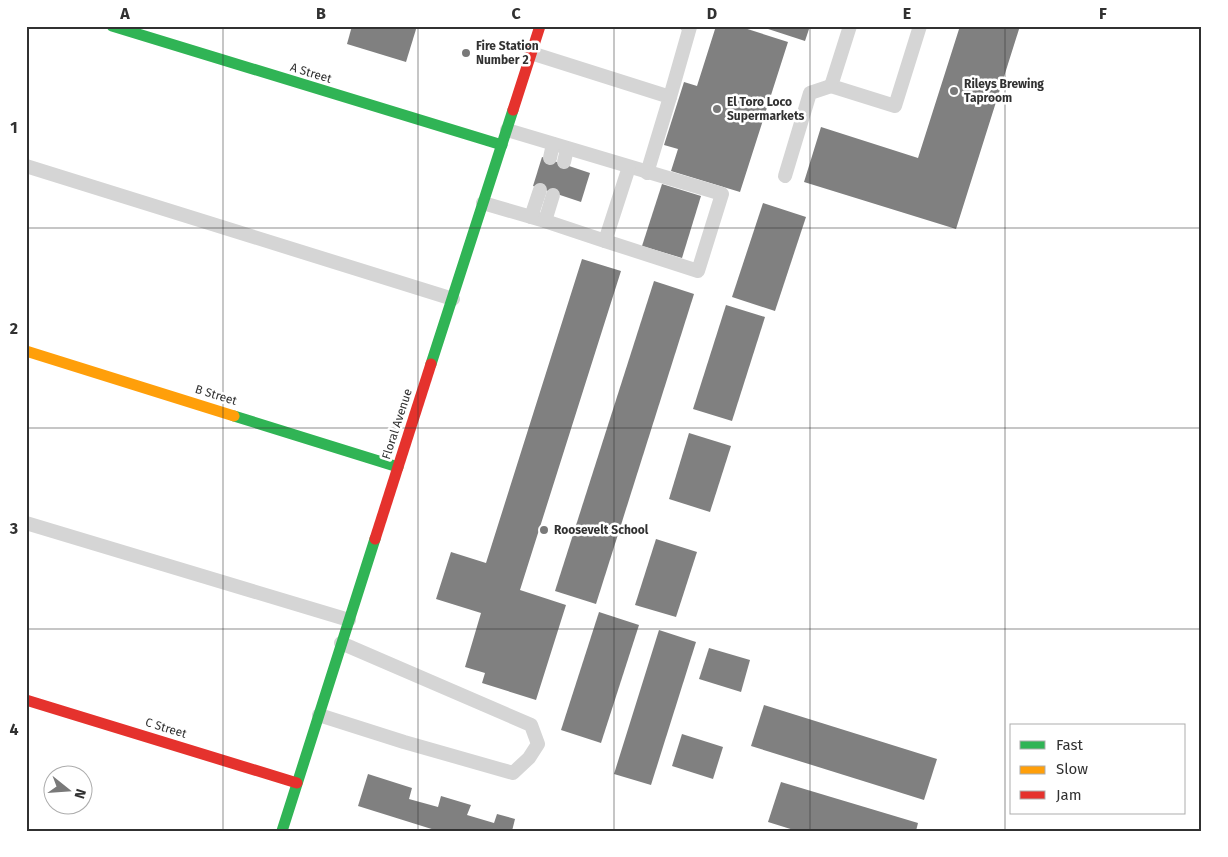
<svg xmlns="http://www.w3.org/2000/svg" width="1228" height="857" font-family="'Fira Sans',sans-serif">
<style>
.building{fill:#808080}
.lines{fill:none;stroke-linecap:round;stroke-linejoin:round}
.lane{stroke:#d5d5d5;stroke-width:14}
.fast{stroke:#30b455;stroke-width:11}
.slow{stroke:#ff9f0a;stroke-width:11}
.jam{stroke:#e5322d;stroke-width:11}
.grid{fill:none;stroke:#313131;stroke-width:1;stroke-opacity:0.55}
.poi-dot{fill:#797979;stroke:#fff;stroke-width:2}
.labels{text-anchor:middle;stroke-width:5;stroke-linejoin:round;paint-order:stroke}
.poi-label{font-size:12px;font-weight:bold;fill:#313131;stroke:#fff;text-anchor:start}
.street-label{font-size:12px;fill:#313131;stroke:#fff}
.neatline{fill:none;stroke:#313131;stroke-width:2}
.grid-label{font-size:16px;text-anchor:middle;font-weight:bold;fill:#313131}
</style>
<rect width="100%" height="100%" fill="#fff"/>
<g class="building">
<path d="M352 26H417L406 62 347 44Z"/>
<path d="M716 26H738L788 42 740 192 671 171 678 149 664 145 684 82 697 86Z"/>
<path d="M759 26H810L805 41Z"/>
<path d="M960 26H1020L956 229 804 182 821 127 918 158Z"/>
<path d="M542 157 590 173 581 202 533 186Z"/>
<path d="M662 184 701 196 682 258 642 246Z"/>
<path d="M763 203 806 217 775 311 732 297Z"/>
<path d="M582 259 621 271 520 590 566 605 536 700 482 683 485 673 465 667 481 613 436 599 451 552 486 563Z"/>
<path d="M654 281 694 294 596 604 555 591Z"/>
<path d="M726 305 765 317 732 421 693 409Z"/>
<path d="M689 433 731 446 710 512 669 499Z"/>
<path d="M656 539 697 552 676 617 635 605Z"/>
<path d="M599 612 639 625 601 743 561 730Z"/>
<path d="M659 630 696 642 651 785 614 774Z"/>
<path d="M709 648 750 660 741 692 699 679Z"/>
<path d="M764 705 937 759 924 800 751 746Z"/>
<path d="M682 734 723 747 713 779 672 766Z"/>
<path d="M368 774 412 788 409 799 438 807 441 796 471 805 467 815 494 823 497 814 515 819 512 831H438L358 806Z"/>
<path d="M781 782 918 823 916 831H797L768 822Z"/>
</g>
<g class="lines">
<g class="lane">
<path d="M850 26 831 86 895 106 920 26"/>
<path d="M531 53 670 97 647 173"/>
<path d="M670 97 690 27 687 26"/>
<path d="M507 130 722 194 698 271 605 241"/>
<path d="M550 158 553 144"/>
<path d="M564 162 567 149"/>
<path d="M26 166 453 299"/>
<path d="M785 176 810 93 831 86"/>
<path d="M483 203 545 221 605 241 629 167"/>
<path d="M531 217 540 190"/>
<path d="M545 221 553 195"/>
<path d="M26 523 349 620"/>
<path d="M319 715 404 742 513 773 529 758 538 744 531 725 341 643"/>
</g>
<g class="fast">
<path d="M112 26 502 145"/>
<path d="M431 364 513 110"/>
<path d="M234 416 398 467"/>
<path d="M282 831 375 539"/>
</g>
<path class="slow" d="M26 351 234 416"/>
<g class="jam">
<path d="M513 110 540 26"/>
<path d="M375 539 431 364"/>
<path d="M26 700 297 783"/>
</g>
</g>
<path class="grid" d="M223 26V831M418 26V831M614 26V831M810 26V831M1005 26V831M26 228H1202M26 428H1202M26 629H1202"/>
<g class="poi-dot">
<circle cx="466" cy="53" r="5"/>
<circle cx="954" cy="91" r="5"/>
<circle cx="717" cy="109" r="5"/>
<circle cx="544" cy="530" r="5"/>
</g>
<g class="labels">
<g class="poi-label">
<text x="476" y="50">Fire Station<tspan x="476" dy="14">Number 2</tspan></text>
<text x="964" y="88">Rileys Brewing<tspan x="964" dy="14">Taproom</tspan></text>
<text x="727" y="106">El Toro Loco<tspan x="727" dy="14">Supermarkets</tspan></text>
<text x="554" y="534">Roosevelt School</text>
</g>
<g class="street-label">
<text transform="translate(311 73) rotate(17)" y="4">A Street</text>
<text transform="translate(216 395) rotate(17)" y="4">B Street</text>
<text transform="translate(397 424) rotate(-72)" y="4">Floral Avenue</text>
<text transform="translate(166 728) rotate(17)" y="4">C Street</text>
</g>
</g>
<rect width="1228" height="857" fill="none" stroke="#ffffff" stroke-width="55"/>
<rect x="1010" y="724" width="175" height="90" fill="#ffffff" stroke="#adadad"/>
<rect x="1020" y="741" width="25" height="8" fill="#30b455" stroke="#adadad"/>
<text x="1056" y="750" font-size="15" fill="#313131">Fast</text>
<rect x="1020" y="766" width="25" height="8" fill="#ff9f0a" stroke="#adadad"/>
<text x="1056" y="774" font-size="15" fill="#313131">Slow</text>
<rect x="1020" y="791" width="25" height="8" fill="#e5322d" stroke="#adadad"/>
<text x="1056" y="800" font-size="15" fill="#313131">Jam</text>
<g transform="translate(68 790) rotate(107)"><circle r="24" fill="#ffffff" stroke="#adadad"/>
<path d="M0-4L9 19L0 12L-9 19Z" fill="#797979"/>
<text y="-8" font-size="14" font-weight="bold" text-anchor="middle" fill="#313131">N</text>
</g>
<rect x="28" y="28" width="1172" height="802" class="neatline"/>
<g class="grid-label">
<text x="125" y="19">A</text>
<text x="321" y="19">B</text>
<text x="516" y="19">C</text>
<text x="712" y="19">D</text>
<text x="907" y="19">E</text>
<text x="1103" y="19">F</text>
<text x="14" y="133">1</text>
<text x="14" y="334">2</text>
<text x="14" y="534">3</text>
<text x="14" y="735">4</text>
</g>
</svg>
